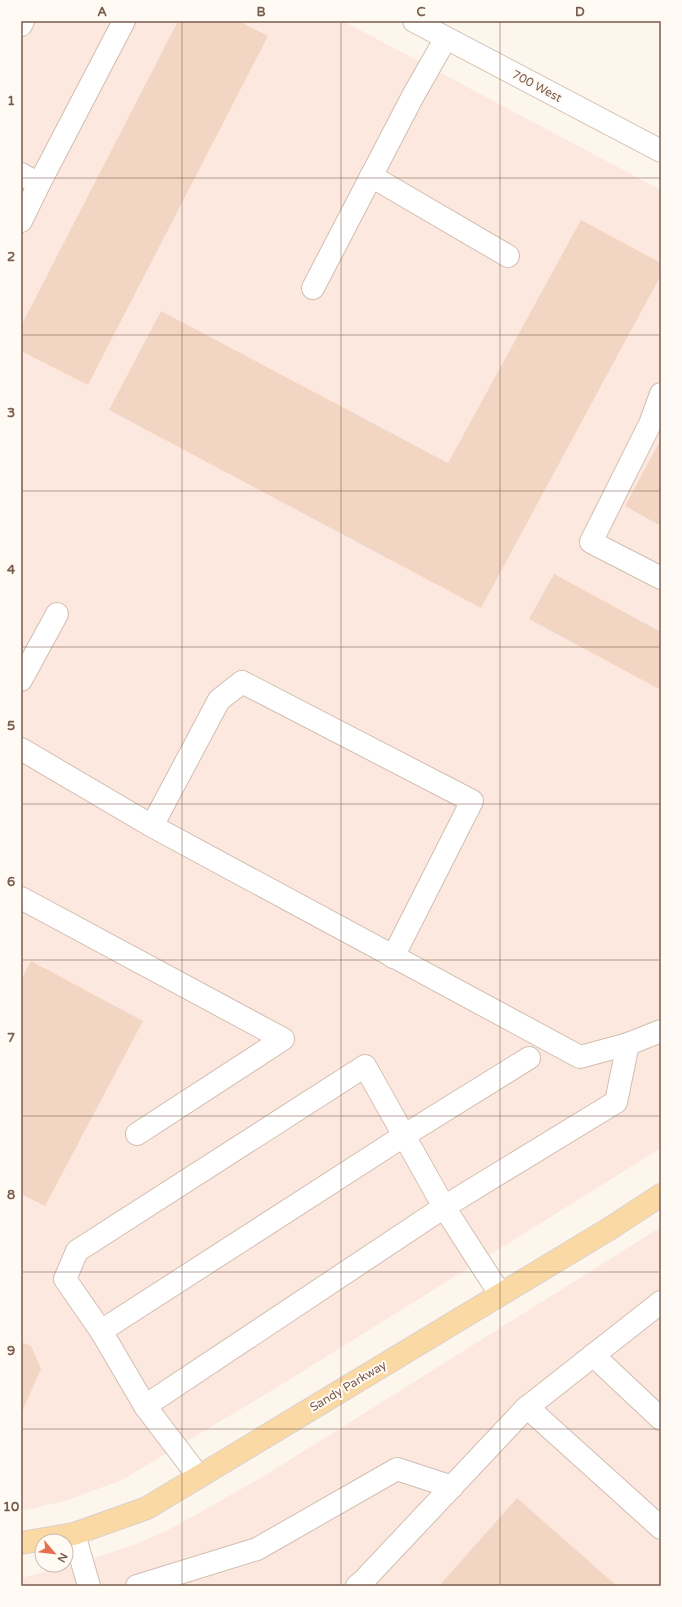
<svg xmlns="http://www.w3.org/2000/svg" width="682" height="1607" font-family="'Varela Round',sans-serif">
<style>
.commercial{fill:#fde8e0}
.building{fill:#f3d5c3}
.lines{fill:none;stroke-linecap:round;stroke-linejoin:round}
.minor-casing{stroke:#d1beb0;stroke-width:24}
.major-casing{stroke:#dad1cd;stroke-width:24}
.minor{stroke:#fff;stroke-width:22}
.major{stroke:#fbd9a5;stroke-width:22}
.grid{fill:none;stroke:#7a5c4d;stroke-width:1;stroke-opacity:0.55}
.labels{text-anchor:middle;stroke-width:4;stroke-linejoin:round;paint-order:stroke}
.street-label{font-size:12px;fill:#7a5c4d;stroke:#fffaf3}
.neatline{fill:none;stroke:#7a5c4d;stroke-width:1.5}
.grid-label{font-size:13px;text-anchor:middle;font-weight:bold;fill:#7a5c4d}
</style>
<rect width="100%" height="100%" fill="#fdf6ec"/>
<g class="commercial">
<path d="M21 21H343L661 190V1148L276 1388 122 1480 65 1501 21 1511Z"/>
<path d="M661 1227V1586H21V1578L84 1562 136 1544 174 1527 264 1476Z"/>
</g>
<g class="building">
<path d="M178 21H239L268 36 88 385 21 351V326Z"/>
<path d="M581 220 661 263V275L481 608 109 410 161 311 448 463Z"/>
<path d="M661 439V526L625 506Z"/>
<path d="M554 574 661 632V690L529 619Z"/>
<path d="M31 961 143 1021 45 1206 21 1194V980Z"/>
<path d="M21 1342 31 1346 41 1369 21 1414Z"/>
<path d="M517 1498 617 1586H439Z"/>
</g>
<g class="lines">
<g class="minor-casing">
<g id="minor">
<path d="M414 21 661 151"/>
<path d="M21 25 23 21"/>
<path d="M21 174 39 184 124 21"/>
<path d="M371 176 508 256"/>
<path d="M21 221 39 184"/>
<path d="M313 288 414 94 446 38"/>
<path d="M661 394 650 424 591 542 661 578"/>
<path d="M21 680 57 614"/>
<path d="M21 749 152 826 580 1057 628 1044 661 1031"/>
<path d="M152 826 219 700 242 682 472 801 393 957"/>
<path d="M21 898 283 1039 137 1134"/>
<path d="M101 1331 405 1135 529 1058"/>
<path d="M593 1355 661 1419"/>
<path d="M145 1406 444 1207 616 1102 628 1044"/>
<path d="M527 1407 661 1528"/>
<path d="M199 1477 145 1406 101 1331 65 1279 77 1251 365 1066 444 1207 500 1294"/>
<path d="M74 1534 89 1586"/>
<path d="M137 1586 257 1549 397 1469 452 1487"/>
<path d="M357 1586 364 1580 525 1409 661 1302"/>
</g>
</g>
<g class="major-casing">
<path id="major" d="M21 1543 74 1534 147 1508 609 1229 661 1195"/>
</g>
<use href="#minor" class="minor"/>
<use href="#major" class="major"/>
</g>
<path class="grid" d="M182 21V1586M341 21V1586M500 21V1586M21 178H661M21 335H661M21 491H661M21 647H661M21 804H661M21 960H661M21 1116H661M21 1272H661M21 1429H661"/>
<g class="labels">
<g class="street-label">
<text transform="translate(537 86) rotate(28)" y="4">700 West</text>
<text transform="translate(348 1386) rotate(-31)" y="4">Sandy Parkway</text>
</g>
</g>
<rect width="682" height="1607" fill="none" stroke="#fffaf3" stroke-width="44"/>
<g transform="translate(54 1553) rotate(118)"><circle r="19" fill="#fffaf3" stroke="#cabbb1"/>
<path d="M0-3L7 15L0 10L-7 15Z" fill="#e76f51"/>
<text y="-6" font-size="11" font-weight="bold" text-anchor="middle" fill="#7a5c4d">N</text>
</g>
<rect x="22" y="22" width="638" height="1563" class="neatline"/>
<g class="grid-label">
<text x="102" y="16">A</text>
<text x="261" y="16">B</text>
<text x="421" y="16">C</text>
<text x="580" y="16">D</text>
<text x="11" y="105">1</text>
<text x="11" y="261">2</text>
<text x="11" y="417">3</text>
<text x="11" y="574">4</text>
<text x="11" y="730">5</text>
<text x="11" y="886">6</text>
<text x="11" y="1042">7</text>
<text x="11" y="1199">8</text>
<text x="11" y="1355">9</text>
<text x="11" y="1511">10</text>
</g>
</svg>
